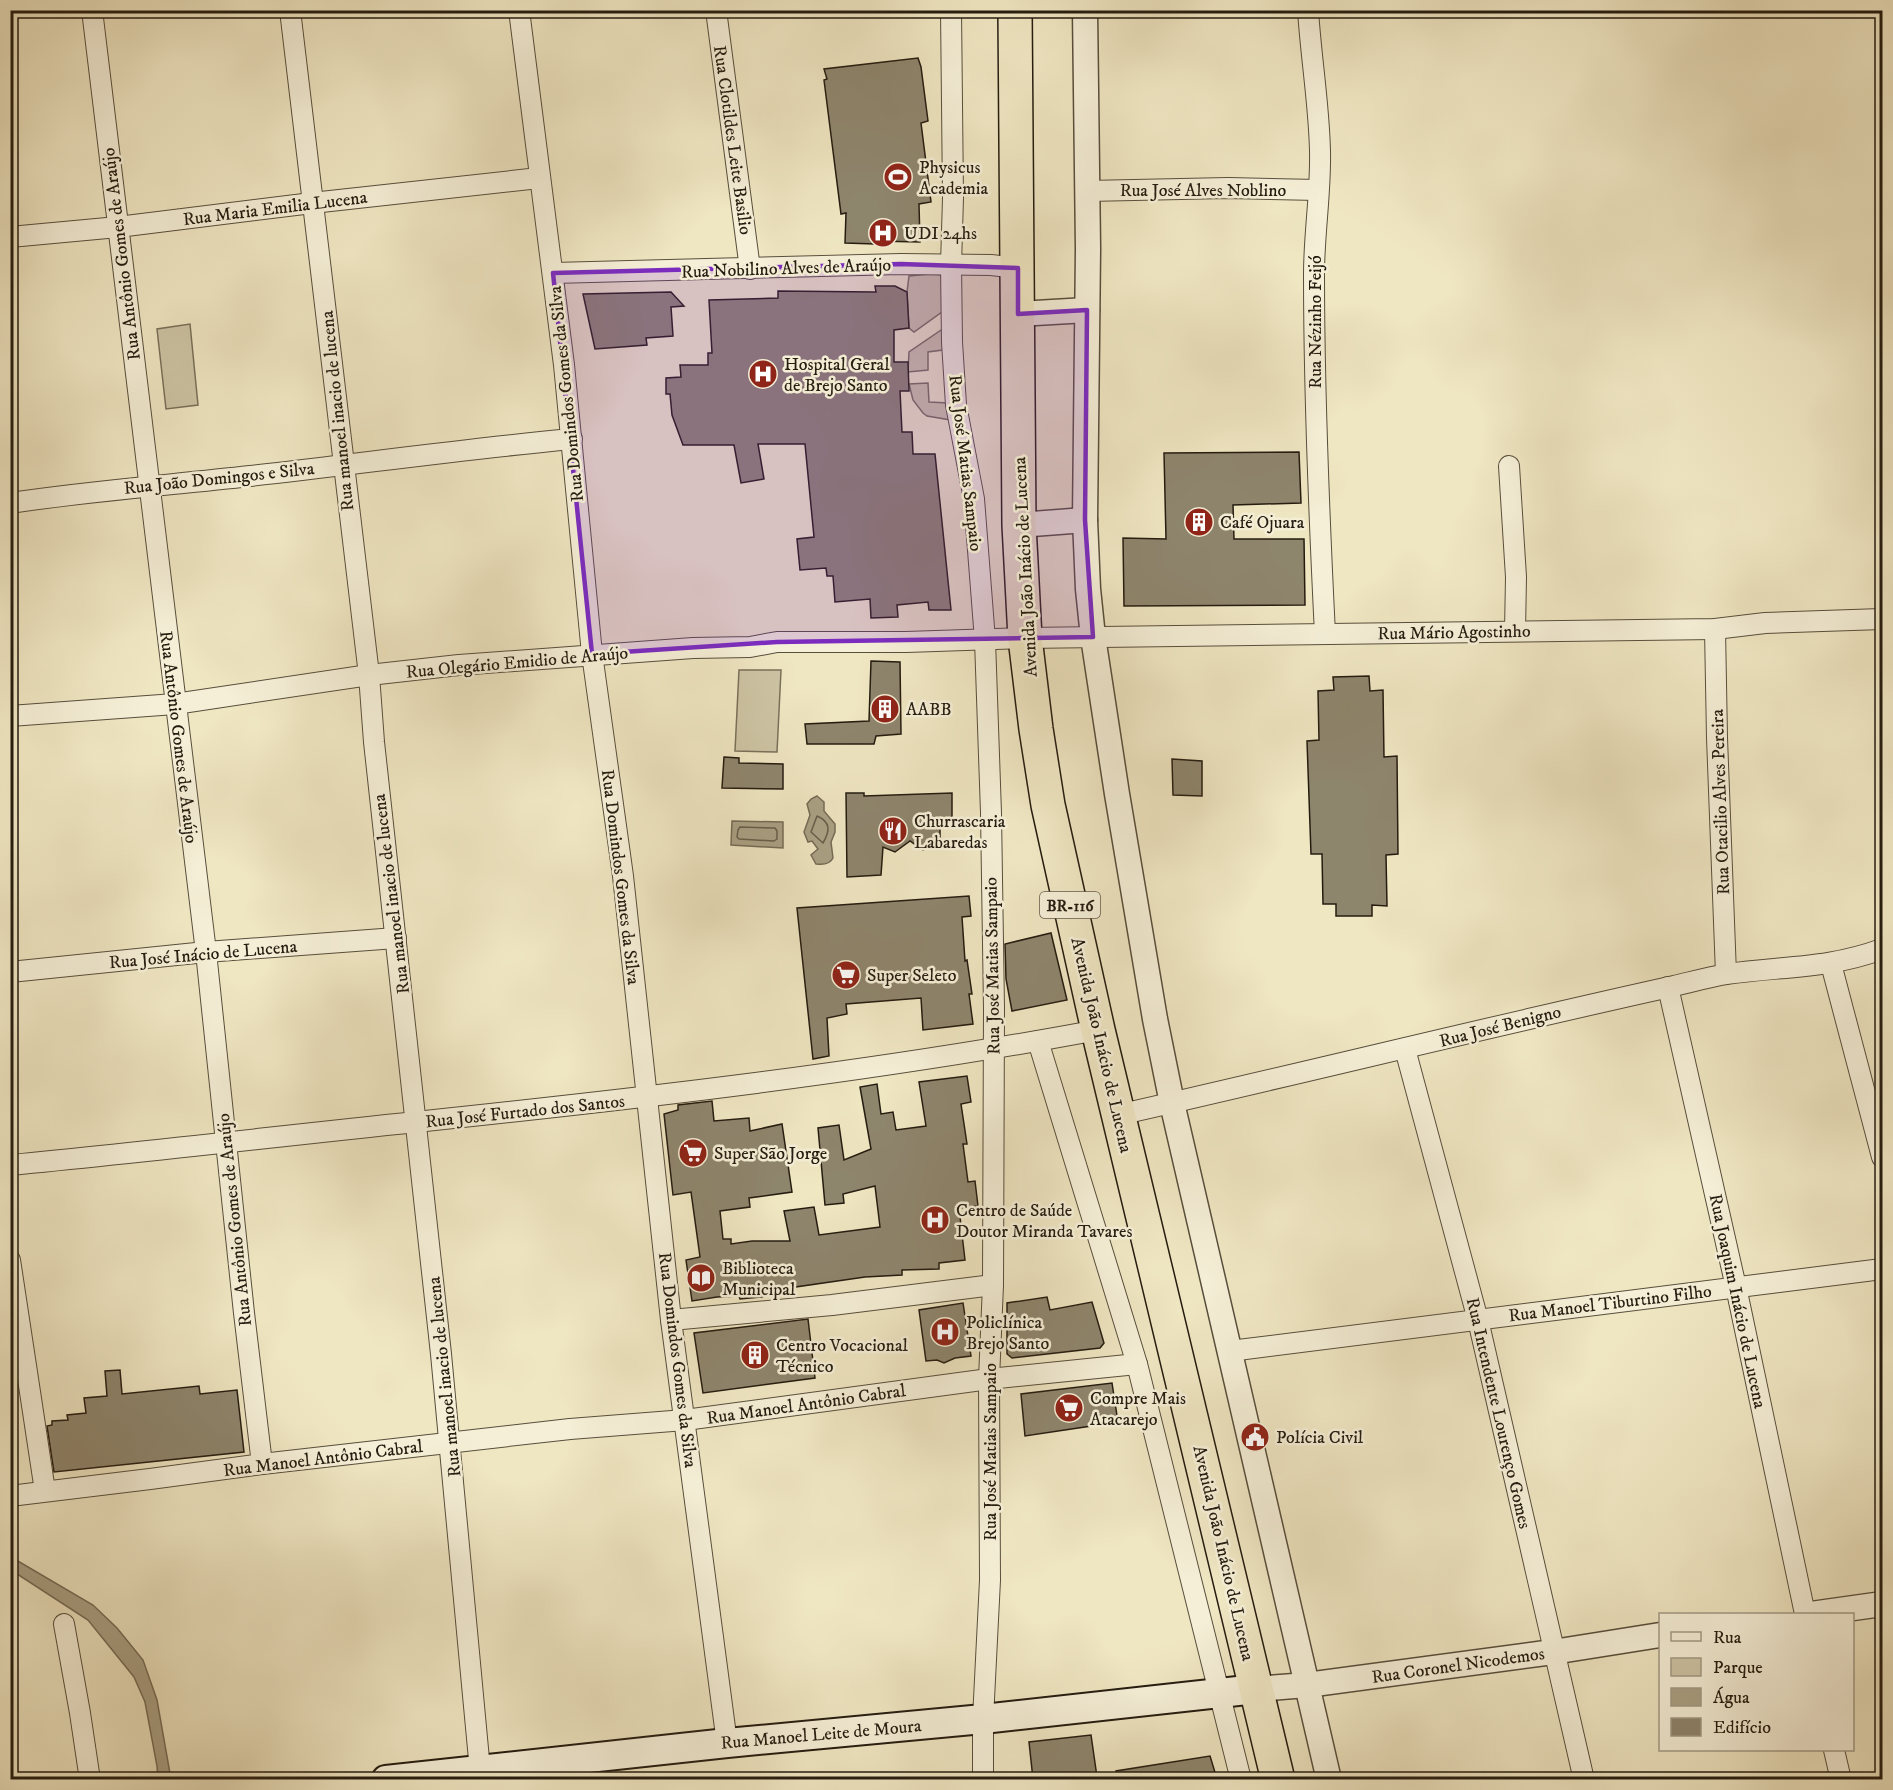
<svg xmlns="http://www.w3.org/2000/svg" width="1893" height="1790" font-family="'IM FELL DW Pica',serif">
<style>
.green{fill:#cdc4a4;stroke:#79705a;stroke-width:1.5}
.water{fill:#aaa185;stroke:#756c56;stroke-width:1.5}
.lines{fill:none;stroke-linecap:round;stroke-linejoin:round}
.shore{stroke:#685e4a;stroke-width:1.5}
.building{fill:#8e856d;stroke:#251c10;stroke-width:1.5}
.minor-casing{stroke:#584e3c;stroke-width:22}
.tertiary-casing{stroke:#584e3c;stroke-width:27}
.secondary-casing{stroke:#251c10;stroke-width:32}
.trunk-casing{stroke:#251c10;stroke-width:36}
.minor{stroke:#f5efd7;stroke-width:20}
.tertiary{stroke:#f5efd7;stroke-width:24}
.secondary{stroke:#f5efd7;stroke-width:28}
.trunk{stroke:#efe6c2;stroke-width:33}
.marked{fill:#7b2cbf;fill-opacity:0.2;stroke:#7b2cbf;stroke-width:4.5;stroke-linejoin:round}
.labels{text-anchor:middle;stroke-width:5;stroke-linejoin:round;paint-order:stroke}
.shield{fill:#f5efd7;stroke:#635b4c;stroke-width:1.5}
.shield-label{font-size:16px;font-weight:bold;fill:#251c10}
.street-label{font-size:18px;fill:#251c10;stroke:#f5efd7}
.poi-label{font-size:18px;fill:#251c10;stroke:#f5efd7;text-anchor:start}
</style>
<rect width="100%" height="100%" fill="#efe6c2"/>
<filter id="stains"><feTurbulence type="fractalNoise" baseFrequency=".00333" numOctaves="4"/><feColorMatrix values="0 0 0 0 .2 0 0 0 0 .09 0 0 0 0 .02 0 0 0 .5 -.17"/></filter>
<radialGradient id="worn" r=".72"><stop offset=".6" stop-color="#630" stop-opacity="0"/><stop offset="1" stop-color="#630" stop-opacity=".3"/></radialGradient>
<g class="green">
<path d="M930 274 946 275V309L914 332 909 328 907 292 909 276Z"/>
<path d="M190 324 198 405 166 409 157 329Z"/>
<path d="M947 326 950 349 928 352V370L908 372 909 352Z"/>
<path d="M928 383 929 402 949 403 951 420 927 416 923 413 913 400 909 384Z"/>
<path d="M739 670H781L777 752 735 751Z"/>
</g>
<g class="water">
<path d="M817 796 824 802V811L835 824V832L831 842 833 858C830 864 823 865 816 864L811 855 818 849 812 841 808 842 804 832 810 815 807 804 811 799Z"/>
<path d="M732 821 783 822V848L731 845Z"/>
<path d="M11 1557 93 1605 117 1628 143 1660 157 1700 171 1779H158L157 1766 145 1702 134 1677 88 1620 11 1570Z"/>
</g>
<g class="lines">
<g class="shore">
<path d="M817 816C831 822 830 831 823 843L811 832Z"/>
<path d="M740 827 775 828 777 831V839L774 841 739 839 737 837 738 830Z"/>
</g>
</g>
<g class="building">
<path d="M918 58 921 67 928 121 921 123 931 202 919 204 920 242 875 241V244L845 243 846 213 841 214 824 80 827 79 824 69Z"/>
<path d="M875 286H895L907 292 909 328 894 330V362H908L909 391H900L902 432H912L913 454H935L951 610H929L928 602 897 605 898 617 871 618 870 599 835 602 833 576H827L826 568 800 570 797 539 814 537 805 444H758L764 479 741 483 734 445H683L672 415 670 394H666V378L681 377 680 365H708V353H712L709 300 778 298V291L876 292Z"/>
<path d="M671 292 684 306 671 307 673 336 646 338 647 345 595 349 583 294Z"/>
<path d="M1299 452 1301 503 1233 505 1234 539H1304L1305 605 1124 606 1123 538 1166 539 1164 453Z"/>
<path d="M871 661 900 662 901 734 876 736 874 744H807L805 724 869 721Z"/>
<path d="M1369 676 1370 691 1383 690 1384 757 1397 756 1398 854 1386 855 1387 906 1372 905V916H1336V904H1323L1322 854H1311L1307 741 1319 740 1318 691 1334 690 1333 677Z"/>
<path d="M724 757 739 758V763L783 764V789L722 788Z"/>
<path d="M1172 759 1202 761V796L1173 795Z"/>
<path d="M846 793H864V796L952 793V819L940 821V840L923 850 910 841 895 852 883 847 881 875 847 877Z"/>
<path d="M969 896 971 916 962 917 965 961 967 960 972 994H969L973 1024 923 1030 921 998 846 1004 847 1014 827 1018 829 1056 813 1059 797 908Z"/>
<path d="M1051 933 1067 1000 1012 1011 1006 979 1005 944Z"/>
<path d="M967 1076 971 1102 961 1104 967 1144H963L968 1182 975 1181 978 1206 959 1208 965 1260 939 1263V1269L902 1270V1275L865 1277 775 1290V1294L761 1297 740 1299 739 1296 717 1297 692 1301 686 1260 700 1257 691 1192 673 1195 664 1114 678 1110V1105L712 1101 714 1121 749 1118 750 1131 782 1124 792 1192 749 1198 750 1207 720 1211 723 1239H731V1244L752 1241H790L784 1211 814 1207 819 1235 880 1227 875 1186 843 1194 844 1203 825 1205 818 1128 839 1125 844 1160 871 1149 860 1087 877 1084 881 1114 893 1112 896 1130 926 1126 919 1082Z"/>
<path d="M1047 1297 1050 1310 1092 1302 1104 1343 1100 1348 1012 1358 1007 1354V1303Z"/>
<path d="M963 1303 971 1356 955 1358 944 1363 937 1360 926 1361 919 1310Z"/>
<path d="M808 1319 815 1378 703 1393 694 1333Z"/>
<path d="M120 1370 122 1394 199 1386 200 1394 237 1390 244 1452 54 1472 47 1426 52 1425V1421L68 1420 67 1415 86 1413 84 1398 107 1396 105 1371Z"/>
<path d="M1112 1383 1118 1422 1025 1436 1021 1394Z"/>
<path d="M1091 1735 1097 1777 1077 1779H1033L1029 1742Z"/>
<path d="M1210 1756 1217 1779H1117L1116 1771Z"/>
</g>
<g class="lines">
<g class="minor-casing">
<g id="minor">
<path d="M92 10 206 952 244 1313 262 1464"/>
<path d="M290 10 369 675 374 742 441 1354 480 1770"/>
<path d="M519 10 564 365 592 654 623 876 671 1320 727 1743"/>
<path d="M716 10 750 269"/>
<path d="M951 10 953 198 951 265 952 342 956 405 974 499 985 640 991 813 994 1008 993 1285 989 1379 990 1580 983 1719V1780"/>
<path d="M1308 10C1311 58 1319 104 1320 151 1321 192 1314 233 1314 274 1314 394 1319 514 1325 634"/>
<path d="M1087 191 1228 188 1318 190"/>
<path d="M10 237 118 227 312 203 539 178"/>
<path d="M553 273 901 264 991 265 1018 268"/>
<path d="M1509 466 1516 577 1515 631"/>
<path d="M10 503C90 491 170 485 250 476 358 464 464 449 572 439"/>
<path d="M1715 629 1717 738 1726 974"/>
<path d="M10 716 175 704 369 675 459 665 693 648 750 647 777 642H906L1025 638 1715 629 1765 623 1882 619"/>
<path d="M1831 964 1882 1157"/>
<path d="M10 972 206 952 396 938"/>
<path d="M1668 987 1736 1287 1805 1614"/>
<path d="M1038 1041 1137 1364 1241 1780"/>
<path d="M1405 1049 1478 1320 1584 1780"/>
<path d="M1118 1115C1304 1073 1488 1027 1674 986 1691 982 1709 977 1727 974 1782 966 1828 969 1882 949"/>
<path d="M10 1165C146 1152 281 1136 416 1122 644 1098 872 1072 1098 1030"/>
<path d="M10 1260 45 1491"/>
<path d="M671 1320 832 1305 993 1285"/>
<path d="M1230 1351 1882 1269"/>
<path d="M10 1496 150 1479 262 1464 570 1429 685 1420 989 1379 1137 1364"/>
<path d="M64 1624 80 1713 90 1780"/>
<path d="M1834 1750 1841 1780"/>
</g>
</g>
<g class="tertiary-casing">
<g id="tertiary">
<path d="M1085 10 1088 249 1085 520 1088 589 1093 637 1117 794 1155 1019 1172 1103 1329 1780"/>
<path d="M1018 314 1087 310"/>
<path d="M1019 525 1085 520"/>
<path d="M1811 1614 1882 1604"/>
<path d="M1256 1689 1307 1685 1553 1652 1660 1635"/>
</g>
</g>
<g class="secondary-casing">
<path id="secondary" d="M386 1780 727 1743 983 1719 1256 1689"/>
</g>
<g class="trunk-casing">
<path id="trunk" d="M1015 10 1019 525 1025 638 1036 729 1048 805 1098 1030 1278 1780"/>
</g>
<use href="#minor" class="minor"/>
<use href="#tertiary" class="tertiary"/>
<use href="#secondary" class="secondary"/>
<use href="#trunk" class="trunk"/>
</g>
<path class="marked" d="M901 264 1018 268V314L1087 310 1085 520 1093 637 777 642 592 654 553 273Z"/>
<defs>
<g id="stadium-disc" transform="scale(1.5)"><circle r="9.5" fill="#8f2418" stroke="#f5efd7"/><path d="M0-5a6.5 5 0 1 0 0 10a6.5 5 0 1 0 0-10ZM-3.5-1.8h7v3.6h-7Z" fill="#fff"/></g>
<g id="hospital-disc" transform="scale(1.5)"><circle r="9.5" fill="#8f2418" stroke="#f5efd7"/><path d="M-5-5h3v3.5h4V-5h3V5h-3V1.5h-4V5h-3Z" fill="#fff"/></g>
<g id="building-disc" transform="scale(1.5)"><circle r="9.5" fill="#8f2418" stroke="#f5efd7"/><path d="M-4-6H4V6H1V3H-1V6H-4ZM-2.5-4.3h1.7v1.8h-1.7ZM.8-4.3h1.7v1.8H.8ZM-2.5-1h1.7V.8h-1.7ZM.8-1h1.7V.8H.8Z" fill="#fff"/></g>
<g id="restaurant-disc" transform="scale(1.5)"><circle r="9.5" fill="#8f2418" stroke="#f5efd7"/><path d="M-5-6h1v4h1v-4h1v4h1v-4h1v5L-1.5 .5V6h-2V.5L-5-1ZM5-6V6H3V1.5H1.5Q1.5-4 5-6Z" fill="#fff"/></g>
<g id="supermarket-disc" transform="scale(1.5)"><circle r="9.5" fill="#8f2418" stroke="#f5efd7"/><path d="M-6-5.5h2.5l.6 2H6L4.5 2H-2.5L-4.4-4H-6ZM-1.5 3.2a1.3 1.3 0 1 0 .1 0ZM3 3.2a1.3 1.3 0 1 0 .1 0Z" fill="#fff"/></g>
<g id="library-disc" transform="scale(1.5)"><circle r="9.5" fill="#8f2418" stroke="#f5efd7"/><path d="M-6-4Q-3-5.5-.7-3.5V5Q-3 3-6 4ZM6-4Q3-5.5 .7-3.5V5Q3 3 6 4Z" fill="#fff"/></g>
<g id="civic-disc" transform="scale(1.5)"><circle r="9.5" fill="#8f2418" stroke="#f5efd7"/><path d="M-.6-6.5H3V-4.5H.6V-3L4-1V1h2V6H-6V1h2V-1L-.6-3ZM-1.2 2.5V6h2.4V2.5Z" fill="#fff"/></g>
</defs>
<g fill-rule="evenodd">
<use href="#stadium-disc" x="898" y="177"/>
<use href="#hospital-disc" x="883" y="233"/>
<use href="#hospital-disc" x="763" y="374"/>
<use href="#building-disc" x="1199" y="522"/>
<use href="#building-disc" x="885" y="709"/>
<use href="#restaurant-disc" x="893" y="831"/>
<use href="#supermarket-disc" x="846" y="975"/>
<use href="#supermarket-disc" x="693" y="1153"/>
<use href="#hospital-disc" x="935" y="1220"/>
<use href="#library-disc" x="701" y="1278"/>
<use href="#hospital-disc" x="945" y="1332"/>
<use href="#building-disc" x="755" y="1355"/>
<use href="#supermarket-disc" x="1069" y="1408"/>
<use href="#civic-disc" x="1255" y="1437"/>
</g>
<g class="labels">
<rect class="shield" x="1040" y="892" width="60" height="26" rx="4.5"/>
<g class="shield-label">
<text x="1070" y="911">BR-116</text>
</g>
<g class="street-label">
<text transform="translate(733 140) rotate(82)" y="6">Rua Clotildes Leite Basilio</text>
<text x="1203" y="196">Rua José Alves Noblino</text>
<text transform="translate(275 208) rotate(-7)" y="6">Rua Maria Emilia Lucena</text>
<text transform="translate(121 254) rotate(-97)" y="6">Rua Antônio Gomes de Araújo</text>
<text transform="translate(786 268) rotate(-2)" y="6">Rua Nobilino Alves de Araújo</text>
<text transform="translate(1315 322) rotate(-90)" y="6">Rua Nézinho Feijó</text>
<text transform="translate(566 394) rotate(-96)" y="6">Rua Domindos Gomes da Silva</text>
<text transform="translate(337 411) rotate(-96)" y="6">Rua manoel inacio de lucena</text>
<text transform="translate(966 463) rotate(83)" y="6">Rua José Matias Sampaio</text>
<text transform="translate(219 478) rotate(-6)" y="6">Rua João Domingos e Silva</text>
<text transform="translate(1025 567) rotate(-93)" y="6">Avenida João Inácio de Lucena</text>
<text transform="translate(1454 632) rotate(-1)" y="6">Rua Mário Agostinho</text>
<text transform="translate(517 662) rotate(-5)" y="6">Rua Olegário Emidio de Araújo</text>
<text transform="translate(179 737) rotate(83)" y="6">Rua Antônio Gomes de Araújo</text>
<text transform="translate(1720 802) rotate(-92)" y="6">Rua Otacilio Alves Pereira</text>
<text transform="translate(621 877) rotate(83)" y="6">Rua Domindos Gomes da Silva</text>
<text transform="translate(391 894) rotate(-97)" y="6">Rua manoel inacio de lucena</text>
<text transform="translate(203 954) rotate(-5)" y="6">Rua José Inácio de Lucena</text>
<text transform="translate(992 966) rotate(-91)" y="6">Rua José Matias Sampaio</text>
<text transform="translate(1500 1026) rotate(-14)" y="6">Rua José Benigno</text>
<text transform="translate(1102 1045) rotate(77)" y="6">Avenida João Inácio de Lucena</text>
<text transform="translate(525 1111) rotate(-6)" y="6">Rua José Furtado dos Santos</text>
<text transform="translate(234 1220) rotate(-96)" y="6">Rua Antônio Gomes de Araújo</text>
<text transform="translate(1738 1301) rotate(78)" y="6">Rua Joaquim Inácio de Lucena</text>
<text transform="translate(1610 1303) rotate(-7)" y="6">Rua Manoel Tiburtino Filho</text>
<text transform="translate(678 1360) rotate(83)" y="6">Rua Domindos Gomes da Silva</text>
<text transform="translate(444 1377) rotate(-96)" y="6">Rua manoel inacio de lucena</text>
<text transform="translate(806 1404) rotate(-8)" y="6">Rua Manoel Antônio Cabral</text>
<text transform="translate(1499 1413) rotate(77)" y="6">Rua Intendente Lourenço Gomes</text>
<text transform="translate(990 1452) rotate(-90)" y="6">Rua José Matias Sampaio</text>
<text transform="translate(323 1458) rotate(-7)" y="6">Rua Manoel Antônio Cabral</text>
<text transform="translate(1224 1553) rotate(77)" y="6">Avenida João Inácio de Lucena</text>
<text transform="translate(1458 1665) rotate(-8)" y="6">Rua Coronel Nicodemos</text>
<text transform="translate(821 1734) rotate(-5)" y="6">Rua Manoel Leite de Moura</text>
</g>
<g class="poi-label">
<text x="919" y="173">Physicus<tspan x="919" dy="21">Academia</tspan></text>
<text x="904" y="239">UDI 24hs</text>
<text x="784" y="370">Hospital Geral<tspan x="784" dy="21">de Brejo Santo</tspan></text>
<text x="1220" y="528">Café Ojuara</text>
<text x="906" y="715">AABB</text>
<text x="914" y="827">Churrascaria<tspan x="914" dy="21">Labaredas</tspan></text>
<text x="867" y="981">Super Seleto</text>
<text x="714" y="1159">Super São Jorge</text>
<text x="956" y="1216">Centro de Saúde<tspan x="956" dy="21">Doutor Miranda Tavares</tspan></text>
<text x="722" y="1274">Biblioteca<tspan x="722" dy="21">Municipal</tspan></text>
<text x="966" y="1328">Policlínica<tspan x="966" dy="21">Brejo Santo</tspan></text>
<text x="776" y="1351">Centro Vocacional<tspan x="776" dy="21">Técnico</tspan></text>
<text x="1090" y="1404">Compre Mais<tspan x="1090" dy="21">Atacarejo</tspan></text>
<text x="1276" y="1443">Polícia Civil</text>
</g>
</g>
<rect width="1893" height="1790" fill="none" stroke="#efe6c2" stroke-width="36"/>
<rect x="12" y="12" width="1869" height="1766" fill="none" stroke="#251c10" stroke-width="3"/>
<rect x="18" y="18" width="1857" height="1754" fill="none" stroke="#251c10" stroke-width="1.5"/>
<rect x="1659" y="1613" width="195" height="138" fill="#f5efd7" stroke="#a29b87" stroke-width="1.5"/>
<rect x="1671" y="1632" width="30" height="9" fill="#f5efd7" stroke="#a29b87" stroke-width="1.5"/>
<text x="1713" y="1643" font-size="18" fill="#251c10">Rua</text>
<rect x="1671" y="1658" width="30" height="18" fill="#cdc4a4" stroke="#a29b87" stroke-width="1.5"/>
<text x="1713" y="1673" font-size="18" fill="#251c10">Parque</text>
<rect x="1671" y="1688" width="30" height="18" fill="#aaa185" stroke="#a29b87" stroke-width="1.5"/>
<text x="1713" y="1703" font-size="18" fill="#251c10">Água</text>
<rect x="1671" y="1718" width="30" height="18" fill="#8e856d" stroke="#a29b87" stroke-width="1.5"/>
<text x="1713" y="1733" font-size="18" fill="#251c10">Edifício</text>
<rect width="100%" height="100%" filter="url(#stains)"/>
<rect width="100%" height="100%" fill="url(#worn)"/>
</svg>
